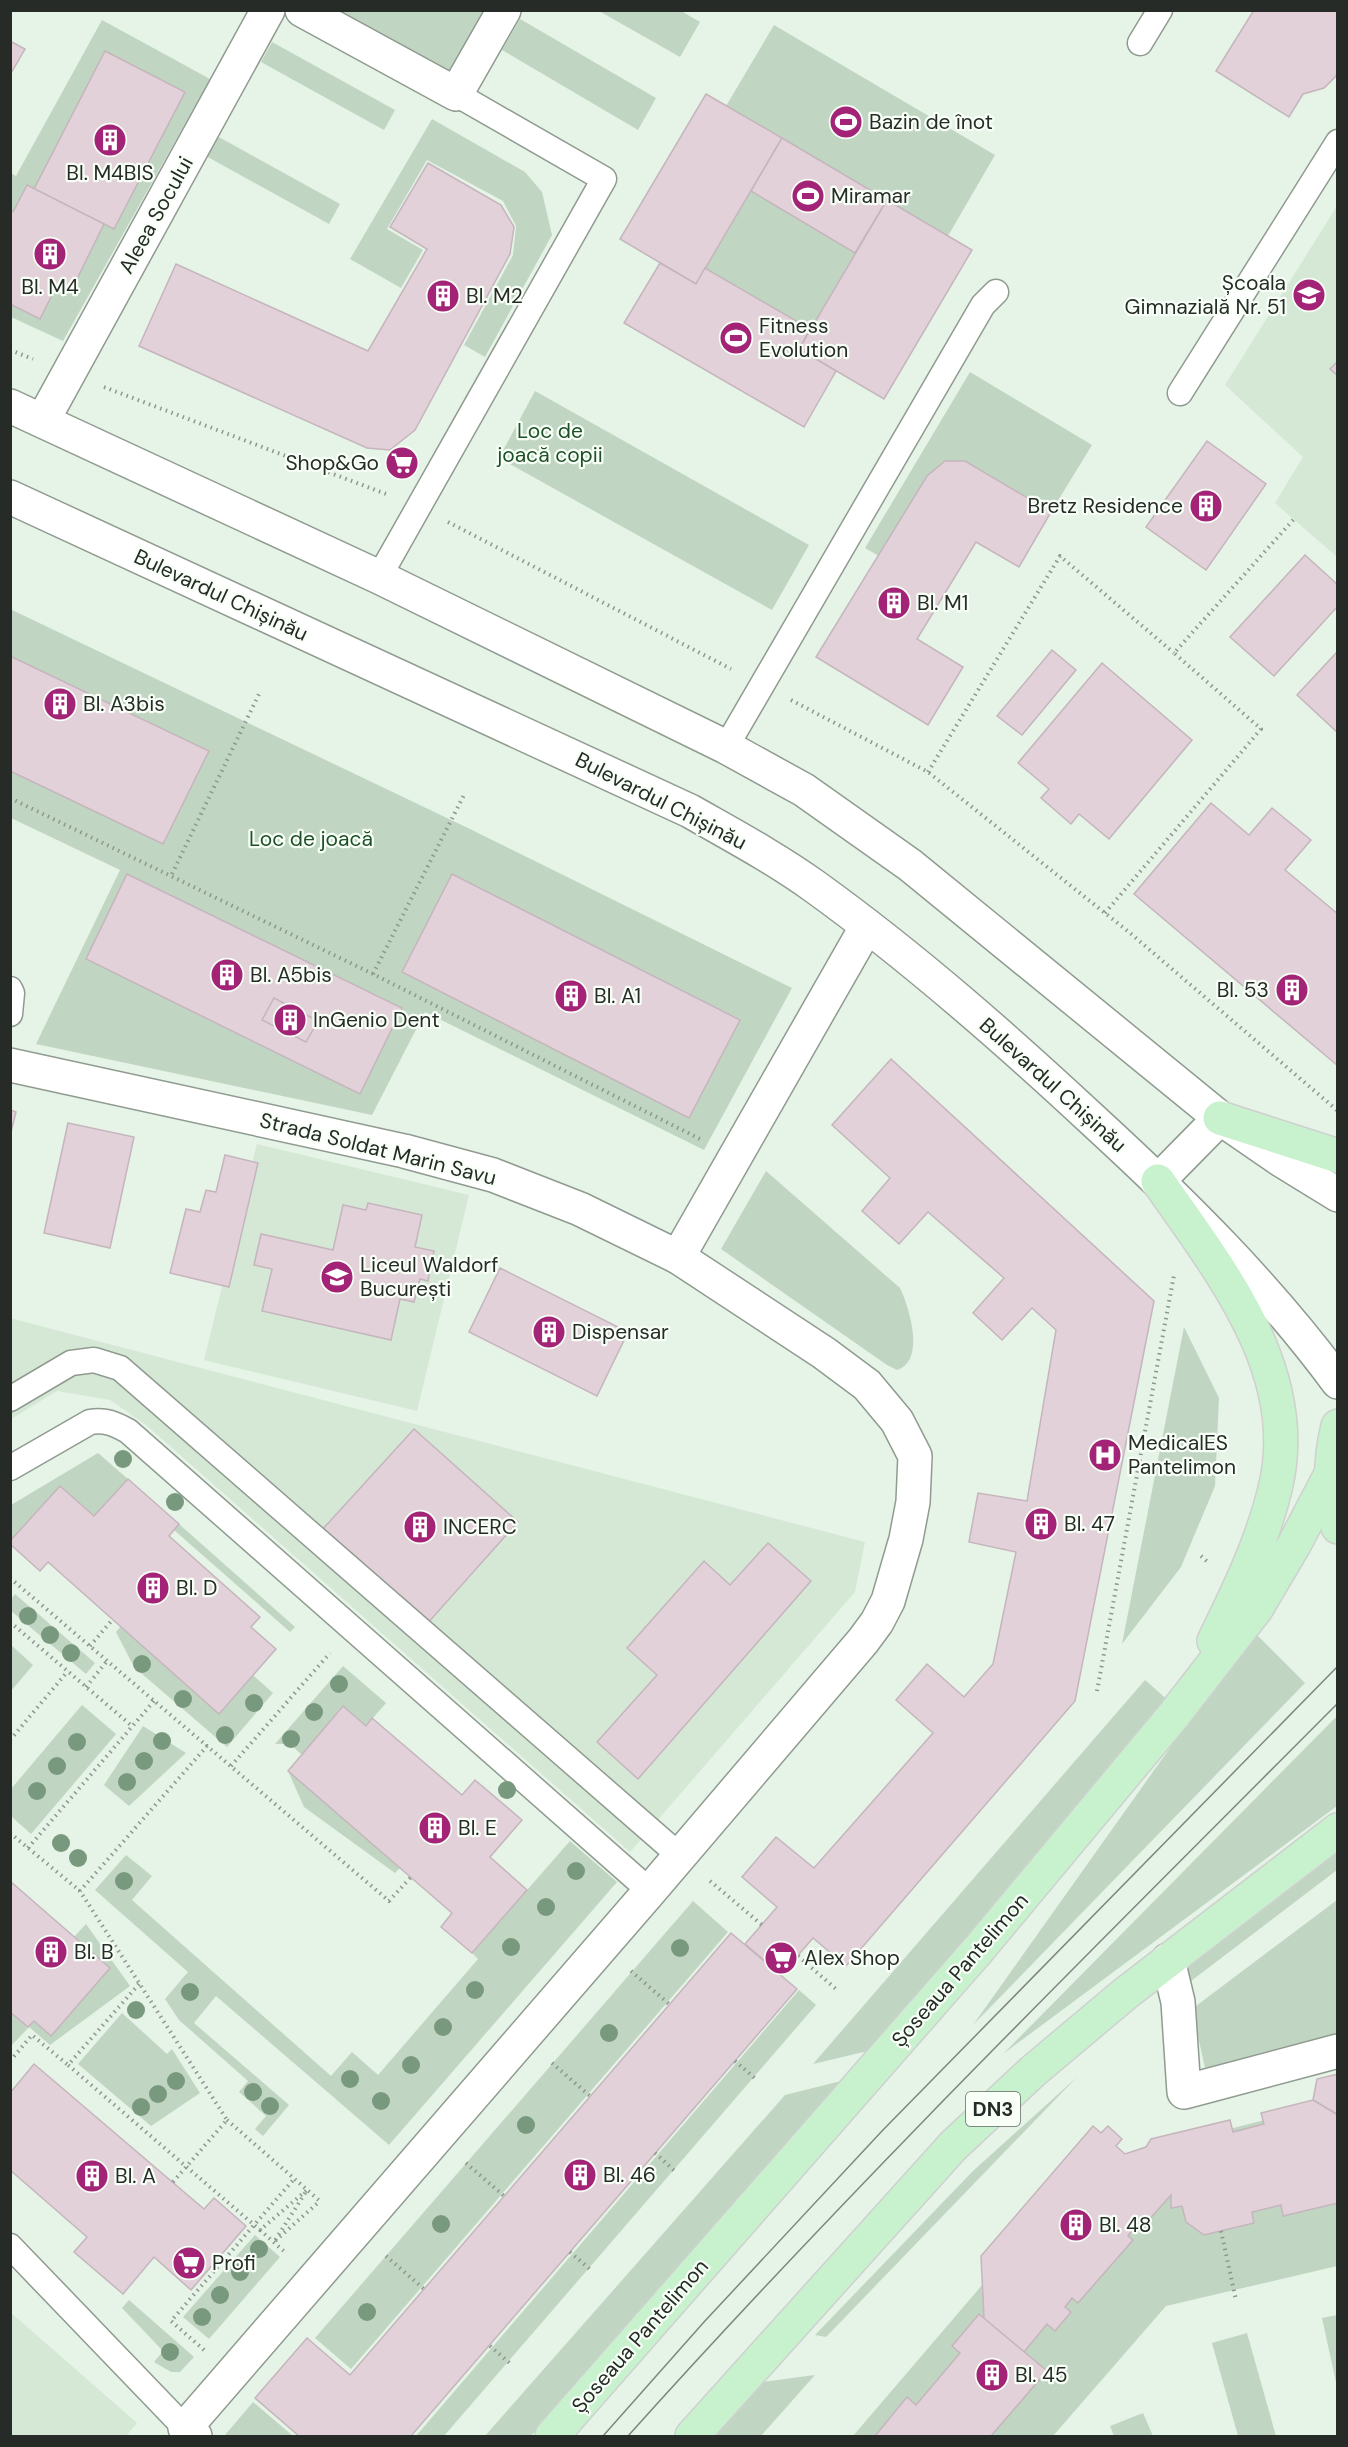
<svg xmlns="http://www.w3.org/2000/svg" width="1348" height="2447" font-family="'DM Sans',sans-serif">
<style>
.built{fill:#d5e8d6}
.green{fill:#c1d6c2}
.building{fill:#e2d1d9;stroke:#c5b5bc;stroke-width:1.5}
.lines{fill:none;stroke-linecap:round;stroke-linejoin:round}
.lane-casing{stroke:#909b90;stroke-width:27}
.street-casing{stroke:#909b90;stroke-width:36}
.secondary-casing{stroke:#909b90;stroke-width:36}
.primary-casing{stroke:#cfd0cf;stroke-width:36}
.path{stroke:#8e978f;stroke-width:4;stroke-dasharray:1.5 4.5;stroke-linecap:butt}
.lane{stroke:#fff;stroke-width:24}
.street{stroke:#fff;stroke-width:33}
.secondary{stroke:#fff;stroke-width:33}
.primary{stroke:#c8f2cd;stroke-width:33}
.tram{stroke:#7e867e;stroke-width:1.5}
.tree{fill:#78997d}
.labels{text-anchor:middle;stroke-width:4.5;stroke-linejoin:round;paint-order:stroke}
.shield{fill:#f7fff7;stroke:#656b65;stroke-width:1.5}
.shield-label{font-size:20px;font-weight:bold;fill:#272b27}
.poi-label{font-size:21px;fill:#272b27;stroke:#f7fff7;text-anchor:start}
.street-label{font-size:21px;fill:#272b27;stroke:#f7fff7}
.park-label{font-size:21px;fill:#1e5027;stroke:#f7fff7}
</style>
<rect width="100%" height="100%" fill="#e6f3e7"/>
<g class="built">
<path d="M1337 206V557L1275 503 1303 457 1225 385Z"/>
<path d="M257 1144 469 1195 417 1411 204 1360Z"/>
<path d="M10 1318 865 1542 855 1592 630 1852 146 1425 110 1400 57 1391 11 1419Z"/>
<path d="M10 2312 137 2423 126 2436H11Z"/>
</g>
<g class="green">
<path d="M334 11H486L450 75Z"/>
<path d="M599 11H681L700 22 680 57Z"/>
<path d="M520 19 656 98 638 130 502 50Z"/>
<path d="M102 20 210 79 63 341 11 317V173L16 176Z"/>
<path d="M774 25 995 155 948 236 972 250 884 399 836 371 804 427 624 323 660 263 620 239 706 94 726 106Z"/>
<path d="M272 42 395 110 384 130 261 62Z"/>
<path d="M432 119 525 172 542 192 552 235 485 357 464 345 513 255 516 226 503 201 427 160 387 229 423 250 401 288 350 259Z"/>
<path d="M217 136 340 204 329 224 206 156Z"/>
<path d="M970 372 1092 445 1051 512 965 461H945L927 476 879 556 865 548Z"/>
<path d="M535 391 809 545 772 610 499 458Z"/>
<path d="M10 609 472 830 792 988 704 1150 425 1012 372 1115 36 1044 120 870 11 818Z"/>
<path d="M766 1171 900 1288C909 1307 926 1361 897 1370L887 1365 721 1249Z"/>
<path d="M1184 1327 1219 1398 1215 1486 1181 1567 1122 1644Z"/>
<path d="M98 1453 128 1479 94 1516 60 1486 11 1541V1505Z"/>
<path d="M179 1524 295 1627 290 1632 174 1530Z"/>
<path d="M15 1594 95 1663 86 1674 11 1611V1599Z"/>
<path d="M121 1626 253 1675 273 1693 227 1747 134 1667 116 1632Z"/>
<path d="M1253 1631 1305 1683 973 2025Z"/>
<path d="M11 1645 33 1665 11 1691Z"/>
<path d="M343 1666 386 1703 366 1726 342 1706 302 1755 290 1744H275Z"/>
<path d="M1145 1680 1170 1702 868 2051 813 2064Z"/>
<path d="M82 1705 116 1734 31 1834 11 1816V1789Z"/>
<path d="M1337 1716V1806L1003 2054Z"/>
<path d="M143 1726 186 1753 129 1806 104 1785Z"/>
<path d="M288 1771 400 1868 395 1873 304 1807Z"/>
<path d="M570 1841 617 1882 389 2145 216 1996 194 2023 289 2105 263 2136 255 2129 266 2116 239 2092 248 2081 179 2020 165 1999 188 1972 95 1890 126 1855 152 1876 132 1900 331 2076 352 2052 378 2075 478 1959 472 1953Z"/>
<path d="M1337 1845V1870L1191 1981 1179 1965Z"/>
<path d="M1337 1900V2034L1205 2068 1192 2009Z"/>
<path d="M693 1901 728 1932 351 2369 315 2338Z"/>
<path d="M86 1924 130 1986 50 2045 29 2027 12 2045 11 2012 28 2027 34 2021 51 2035 110 1968 74 1937Z"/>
<path d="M799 1990 816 2005 444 2436H416Z"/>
<path d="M122 2013 167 2054 172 2049 200 2093 151 2126 78 2064Z"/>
<path d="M1077 2077 826 2337 815 2335 973 2171Z"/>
<path d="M845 2080 531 2436H485L785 2095Z"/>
<path d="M1337 2101V2266L1166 2306 1053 2436H853L1083 2167Z"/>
<path d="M255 2235 280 2257 209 2339 183 2317Z"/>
<path d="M129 2300 194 2357 180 2372H171L154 2362 163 2351 122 2308Z"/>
<path d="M1337 2315H1338L1337 2387 1322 2318Z"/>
<path d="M1247 2333 1276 2436H1238L1212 2343Z"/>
<path d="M815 2375 761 2436H715L762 2382Z"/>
<path d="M253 2402 293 2436H227L225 2435Z"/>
<path d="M1143 2413 1153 2436H1114L1110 2426Z"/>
</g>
<g class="building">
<path d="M1254 10H1338V70L1336 76 1324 88 1303 94 1289 117 1216 71Z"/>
<path d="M10 41 25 49 10 75Z"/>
<path d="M105 51 185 92 114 229 34 189Z"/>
<path d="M706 94 782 138 696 284 620 239Z"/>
<path d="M782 138 887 200 855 253 751 191Z"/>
<path d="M428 163 501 205 514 227 510 254 415 430 390 450 367 448 139 346 176 264 368 351 427 249 390 227Z"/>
<path d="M27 185 104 224 71 291 57 285 40 319 10 304V210L13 212Z"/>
<path d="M887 200 972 250 884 399 799 349Z"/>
<path d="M660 263 696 284 705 268 810 329 799 349 836 371 804 427 624 323Z"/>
<path d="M1338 361V376L1330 369Z"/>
<path d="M1207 441 1266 484 1206 570 1146 527Z"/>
<path d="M945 461H965L1051 512 1019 567 976 542 917 639 963 667 928 725 816 657 927 476Z"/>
<path d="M1305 555 1338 585V606L1274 676 1230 637Z"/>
<path d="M1052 650 1076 670 1022 735 997 716Z"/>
<path d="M1338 651V733L1297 695Z"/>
<path d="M10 656 209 751 163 844 10 771Z"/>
<path d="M1102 663 1192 740 1109 839 1079 814 1071 824 1041 798 1049 789 1018 763Z"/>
<path d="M1211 803 1249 835 1272 808 1311 840 1285 870 1338 914V1066L1134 894Z"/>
<path d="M127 874 402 1008 360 1094 86 959Z"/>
<path d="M452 874 740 1020 689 1118 402 972Z"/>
<path d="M274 998 318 1021 306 1042 262 1020Z"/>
<path d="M891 1059 1154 1301 1075 1701 846 1966 813 1938 781 1975 745 1944 777 1907 742 1877 776 1837 814 1868 933 1733 896 1700 927 1664 964 1697 993 1664 1016 1552 969 1542 978 1493 1027 1501 1056 1330 1032 1308 1002 1340 973 1313 1004 1278 928 1212 899 1244 862 1211 890 1178 832 1125Z"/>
<path d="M10 1110 16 1112 10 1136Z"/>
<path d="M68 1123 134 1137 110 1248 44 1233Z"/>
<path d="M225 1155 258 1163 229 1287 170 1273 186 1209 200 1212 206 1190 216 1192Z"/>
<path d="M368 1203 422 1215 415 1247 434 1251 428 1281 420 1279 414 1302 400 1299 391 1340 262 1311 272 1269 254 1265 261 1234 333 1250 343 1205 366 1210Z"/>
<path d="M500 1268 628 1332 597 1396 469 1332Z"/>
<path d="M414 1429 518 1522 426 1625 321 1531Z"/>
<path d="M128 1479 179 1524 169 1536 260 1617 251 1627 276 1649 219 1714 48 1562 40 1571 10 1544V1541L60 1486 94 1516Z"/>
<path d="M768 1543 811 1581 638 1779 597 1742 657 1675 627 1648 704 1561 730 1585Z"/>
<path d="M343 1706 366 1726 372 1718 462 1795 475 1780 522 1820 490 1857 527 1890 472 1953 441 1927 452 1913 288 1771Z"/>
<path d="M10 1881 110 1968 51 2036 34 2021 28 2027 10 2012Z"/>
<path d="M731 1933 797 1989 411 2436H299L255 2398 307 2338 350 2375Z"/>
<path d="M34 2064 204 2209 214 2198 246 2226 191 2290 154 2257 123 2294 74 2252 87 2237 10 2170V2093Z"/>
<path d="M1338 2074V2115L1313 2100 1317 2079Z"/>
<path d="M1313 2100 1338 2115V2203L1283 2216 1281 2205 1252 2212 1254 2223 1204 2235 1186 2222 1182 2206 1171 2208V2195L1139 2231 1135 2227 1128 2236 1133 2240 1078 2303 1072 2298 1065 2307 1071 2312 1055 2331 1047 2324 1024 2352 984 2319 981 2256 1093 2126 1101 2133 1108 2126 1122 2139 1116 2146 1125 2154 1146 2147 1151 2139 1230 2120 1233 2132 1264 2124 1261 2113Z"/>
<path d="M979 2314 1047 2371 991 2436H875L907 2397 916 2405 960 2353 952 2346Z"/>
</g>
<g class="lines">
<g class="lane-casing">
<g id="lane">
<path d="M1140 43 1160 10"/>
<path d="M1180 393 1338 142"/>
<path d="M379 577 604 179 456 94"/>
<path d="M726 747 983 305 996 292"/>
<path d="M10 989 12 993 10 1014"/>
<path d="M10 1399 71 1363 94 1360 120 1368 680 1856"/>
<path d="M10 1468 90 1422C105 1419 115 1424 128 1431L650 1891"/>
<path d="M10 2246 185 2428"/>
</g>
</g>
<g class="street-casing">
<g id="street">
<path d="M302 10 456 94 504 10"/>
<path d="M43 420 268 10"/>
<path d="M10 1065 404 1151 493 1175 580 1209 678 1257 867 926"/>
<path d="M1158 1181 1220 1118"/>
<path d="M1168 1960 1178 2002 1184 2092 1338 2051"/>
<path d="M195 2436 185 2428 650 1891 863 1641 877 1622 888 1601 906 1539 913 1502 915 1456 897 1421 867 1385 824 1353 678 1257"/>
</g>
</g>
<g class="secondary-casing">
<g id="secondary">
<path d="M10 406 379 577 726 747 804 790 910 865 1220 1118 1281 1160 1338 1195"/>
<path d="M10 497 690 811C732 835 775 858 814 886 914 958 1007 1040 1096 1123 1183 1203 1267 1286 1338 1382"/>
</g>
</g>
<g class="primary-casing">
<g id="primary">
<path d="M1220 1118 1338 1156"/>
<path d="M1158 1181C1220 1271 1304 1372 1275 1489 1262 1543 1238 1592 1214 1641"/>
<path d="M1338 1426C1330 1459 1329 1494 1338 1527"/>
<path d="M552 2436 978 1950 1173 1716 1256 1609 1295 1543 1330 1476"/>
<path d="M692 2436 953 2146 1032 2072 1126 1993 1338 1830"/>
</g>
</g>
<g class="path">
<path d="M10 350 33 359"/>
<path d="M104 387 386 494"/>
<path d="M448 522 731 669"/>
<path d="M791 700 928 772 1130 933 1338 1111"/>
<path d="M928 772 1060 556 1174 653"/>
<path d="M10 798 373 974 702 1140"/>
<path d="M172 874 259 694"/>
<path d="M1105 913 1261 729 1174 653 1294 519"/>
<path d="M373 974 465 793"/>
<path d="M1201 1556 1210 1564"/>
<path d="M10 1578 207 1746"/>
<path d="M10 1622 132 1726"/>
<path d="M90 1646 113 1619"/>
<path d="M86 1687 107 1661"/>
<path d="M1097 1691 1174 1275"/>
<path d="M10 1740 68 1671"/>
<path d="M231 1766 330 1653"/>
<path d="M10 1833 80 1891"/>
<path d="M28 1848 154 1701"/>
<path d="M710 1881 762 1925"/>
<path d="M798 1956 836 1989"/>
<path d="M631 1971 669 2004"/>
<path d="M139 1984 68 2065 260 2230 307 2190 274 2242 320 2201"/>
<path d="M10 2061 32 2035 68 2065"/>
<path d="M735 2061 757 2080"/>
<path d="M552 2063 590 2096"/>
<path d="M227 2120 321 2202"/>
<path d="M655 2153 677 2173"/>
<path d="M466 2163 504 2196"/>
<path d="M173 2182 227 2120 80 1891 207 1746 389 1901 411 1877"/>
<path d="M260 2230 286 2253"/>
<path d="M1221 2231 1236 2300"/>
<path d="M570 2252 592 2271"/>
<path d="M386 2256 424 2289"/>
<path d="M490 2346 512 2365"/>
<path d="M204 2350 171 2321 294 2179"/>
</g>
<use href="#lane" class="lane"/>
<use href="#street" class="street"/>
<use href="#secondary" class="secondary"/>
<use href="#primary" class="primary"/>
<g class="tram">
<path d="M603 2436 704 2322 882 2131 1338 1666"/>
<path d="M628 2436C855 2183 1098 1944 1338 1703"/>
</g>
</g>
<g class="tree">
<circle cx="123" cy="1459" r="9"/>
<circle cx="175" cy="1502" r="9"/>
<circle cx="28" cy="1616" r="9"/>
<circle cx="50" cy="1635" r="9"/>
<circle cx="71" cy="1653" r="9"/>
<circle cx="142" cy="1664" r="9"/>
<circle cx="339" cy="1684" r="9"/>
<circle cx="183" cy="1699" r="9"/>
<circle cx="254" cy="1703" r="9"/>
<circle cx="314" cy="1712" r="9"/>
<circle cx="225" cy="1735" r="9"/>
<circle cx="291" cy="1739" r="9"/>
<circle cx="162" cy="1741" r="9"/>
<circle cx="77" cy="1742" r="9"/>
<circle cx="144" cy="1761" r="9"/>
<circle cx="57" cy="1766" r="9"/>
<circle cx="127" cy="1782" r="9"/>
<circle cx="507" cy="1790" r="9"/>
<circle cx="37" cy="1791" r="9"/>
<circle cx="61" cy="1843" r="9"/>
<circle cx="78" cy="1858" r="9"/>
<circle cx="576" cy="1871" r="9"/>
<circle cx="124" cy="1881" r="9"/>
<circle cx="546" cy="1907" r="9"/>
<circle cx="511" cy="1947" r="9"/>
<circle cx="680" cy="1948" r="9"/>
<circle cx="475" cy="1990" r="9"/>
<circle cx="190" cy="1992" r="9"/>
<circle cx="136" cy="2010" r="9"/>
<circle cx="443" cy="2027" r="9"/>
<circle cx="609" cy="2033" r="9"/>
<circle cx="411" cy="2065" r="9"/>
<circle cx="350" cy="2079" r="9"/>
<circle cx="176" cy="2081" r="9"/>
<circle cx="253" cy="2092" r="9"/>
<circle cx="158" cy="2094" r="9"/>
<circle cx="381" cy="2101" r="9"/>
<circle cx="270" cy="2106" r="9"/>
<circle cx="141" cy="2107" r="9"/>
<circle cx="526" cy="2125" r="9"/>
<circle cx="441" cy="2224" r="9"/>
<circle cx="259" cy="2249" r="9"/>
<circle cx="240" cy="2272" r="9"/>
<circle cx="220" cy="2295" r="9"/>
<circle cx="367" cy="2312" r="9"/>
<circle cx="202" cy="2317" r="9"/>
<circle cx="170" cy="2352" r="9"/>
</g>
<defs>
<g id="stadium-disc" transform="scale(1.725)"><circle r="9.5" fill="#a32476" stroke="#f7fff7"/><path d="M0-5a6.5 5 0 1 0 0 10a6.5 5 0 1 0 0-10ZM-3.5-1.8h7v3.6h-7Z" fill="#fff"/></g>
<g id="building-disc" transform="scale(1.725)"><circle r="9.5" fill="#a32476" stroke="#f7fff7"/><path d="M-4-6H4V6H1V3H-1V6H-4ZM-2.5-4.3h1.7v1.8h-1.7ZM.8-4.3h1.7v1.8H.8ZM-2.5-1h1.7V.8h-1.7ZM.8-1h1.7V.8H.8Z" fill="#fff"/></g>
<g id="school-disc" transform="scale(1.725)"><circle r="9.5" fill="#a32476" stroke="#f7fff7"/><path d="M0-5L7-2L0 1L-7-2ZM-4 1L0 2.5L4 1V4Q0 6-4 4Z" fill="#fff"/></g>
<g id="supermarket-disc" transform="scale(1.725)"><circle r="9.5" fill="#a32476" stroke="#f7fff7"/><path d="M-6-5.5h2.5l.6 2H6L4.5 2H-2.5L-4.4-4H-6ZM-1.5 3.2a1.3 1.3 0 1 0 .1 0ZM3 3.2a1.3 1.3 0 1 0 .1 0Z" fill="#fff"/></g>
<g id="hospital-disc" transform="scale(1.725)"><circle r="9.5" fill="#a32476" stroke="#f7fff7"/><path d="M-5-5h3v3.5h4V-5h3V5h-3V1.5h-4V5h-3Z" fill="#fff"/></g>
</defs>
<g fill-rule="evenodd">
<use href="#stadium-disc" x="846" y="122"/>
<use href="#building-disc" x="110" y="140"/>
<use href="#stadium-disc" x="808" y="196"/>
<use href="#building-disc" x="50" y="254"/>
<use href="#school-disc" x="1309" y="295"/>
<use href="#building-disc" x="443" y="296"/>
<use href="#stadium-disc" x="736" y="338"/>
<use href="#supermarket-disc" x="402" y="463"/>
<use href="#building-disc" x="1206" y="506"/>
<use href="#building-disc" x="894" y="603"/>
<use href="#building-disc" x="60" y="704"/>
<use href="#building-disc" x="227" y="975"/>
<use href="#building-disc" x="1292" y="990"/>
<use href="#building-disc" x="571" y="996"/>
<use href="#building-disc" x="290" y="1020"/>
<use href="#school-disc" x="337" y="1277"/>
<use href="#building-disc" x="549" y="1332"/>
<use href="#hospital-disc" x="1105" y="1455"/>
<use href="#building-disc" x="1041" y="1524"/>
<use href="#building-disc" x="420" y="1527"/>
<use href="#building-disc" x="153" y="1588"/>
<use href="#building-disc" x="435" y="1828"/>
<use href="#building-disc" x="51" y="1952"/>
<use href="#supermarket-disc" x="781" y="1958"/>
<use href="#building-disc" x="580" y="2175"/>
<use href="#building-disc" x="92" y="2176"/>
<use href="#building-disc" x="1076" y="2225"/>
<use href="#supermarket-disc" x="189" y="2263"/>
<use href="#building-disc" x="992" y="2375"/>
</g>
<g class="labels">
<rect class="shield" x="966" y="2092" width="54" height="34" rx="4.5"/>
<g class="shield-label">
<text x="993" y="2116">DN3</text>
</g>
<g class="poi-label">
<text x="869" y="129">Bazin de înot</text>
<text x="110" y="180" text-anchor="middle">Bl. M4BIS</text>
<text x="831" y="203">Miramar</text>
<text x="1286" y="290" text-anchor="end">Școala<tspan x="1286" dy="24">Gimnazială Nr. 51</tspan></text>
<text x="50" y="294" text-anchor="middle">Bl. M4</text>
<text x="466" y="303">Bl. M2</text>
<text x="759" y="333">Fitness<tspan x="759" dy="24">Evolution</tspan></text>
<text x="379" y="470" text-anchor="end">Shop&amp;Go</text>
<text x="1183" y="513" text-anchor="end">Bretz Residence</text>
<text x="917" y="610">Bl. M1</text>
<text x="83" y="711">Bl. A3bis</text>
<text x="250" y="982">Bl. A5bis</text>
<text x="1269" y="997" text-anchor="end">Bl. 53</text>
<text x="594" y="1003">Bl. A1</text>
<text x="313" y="1027">InGenio Dent</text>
<text x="360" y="1272">Liceul Waldorf<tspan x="360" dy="24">București</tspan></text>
<text x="572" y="1339">Dispensar</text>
<text x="1128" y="1450">MedicalES<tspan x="1128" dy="24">Pantelimon</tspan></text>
<text x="1064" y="1531">Bl. 47</text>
<text x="443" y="1534">INCERC</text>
<text x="176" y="1595">Bl. D</text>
<text x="458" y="1835">Bl. E</text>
<text x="74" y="1959">Bl. B</text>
<text x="804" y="1965">Alex Shop</text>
<text x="603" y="2182">Bl. 46</text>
<text x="115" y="2183">Bl. A</text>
<text x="1099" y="2232">Bl. 48</text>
<text x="212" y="2270">Profi</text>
<text x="1015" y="2382">Bl. 45</text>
</g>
<g class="street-label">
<text transform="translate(156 215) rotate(-61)" y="7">Aleea Socului</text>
<text transform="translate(221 595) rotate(25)" y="7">Bulevardul Chișinău</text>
<text transform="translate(661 801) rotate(27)" y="7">Bulevardul Chișinău</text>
<text transform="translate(1053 1085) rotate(42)" y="7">Bulevardul Chișinău</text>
<text transform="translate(378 1149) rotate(14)" y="7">Strada Soldat Marin Savu</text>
<text transform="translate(960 1970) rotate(-49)" y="7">Șoseaua Pantelimon</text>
<text transform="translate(640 2336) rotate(-49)" y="7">Șoseaua Pantelimon</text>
</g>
<g class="park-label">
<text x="550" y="438">Loc de<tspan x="550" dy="24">joacă copii</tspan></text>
<text x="311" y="846">Loc de joacă</text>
</g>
</g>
<rect width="1348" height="2447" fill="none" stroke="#272b27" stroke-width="24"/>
</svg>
